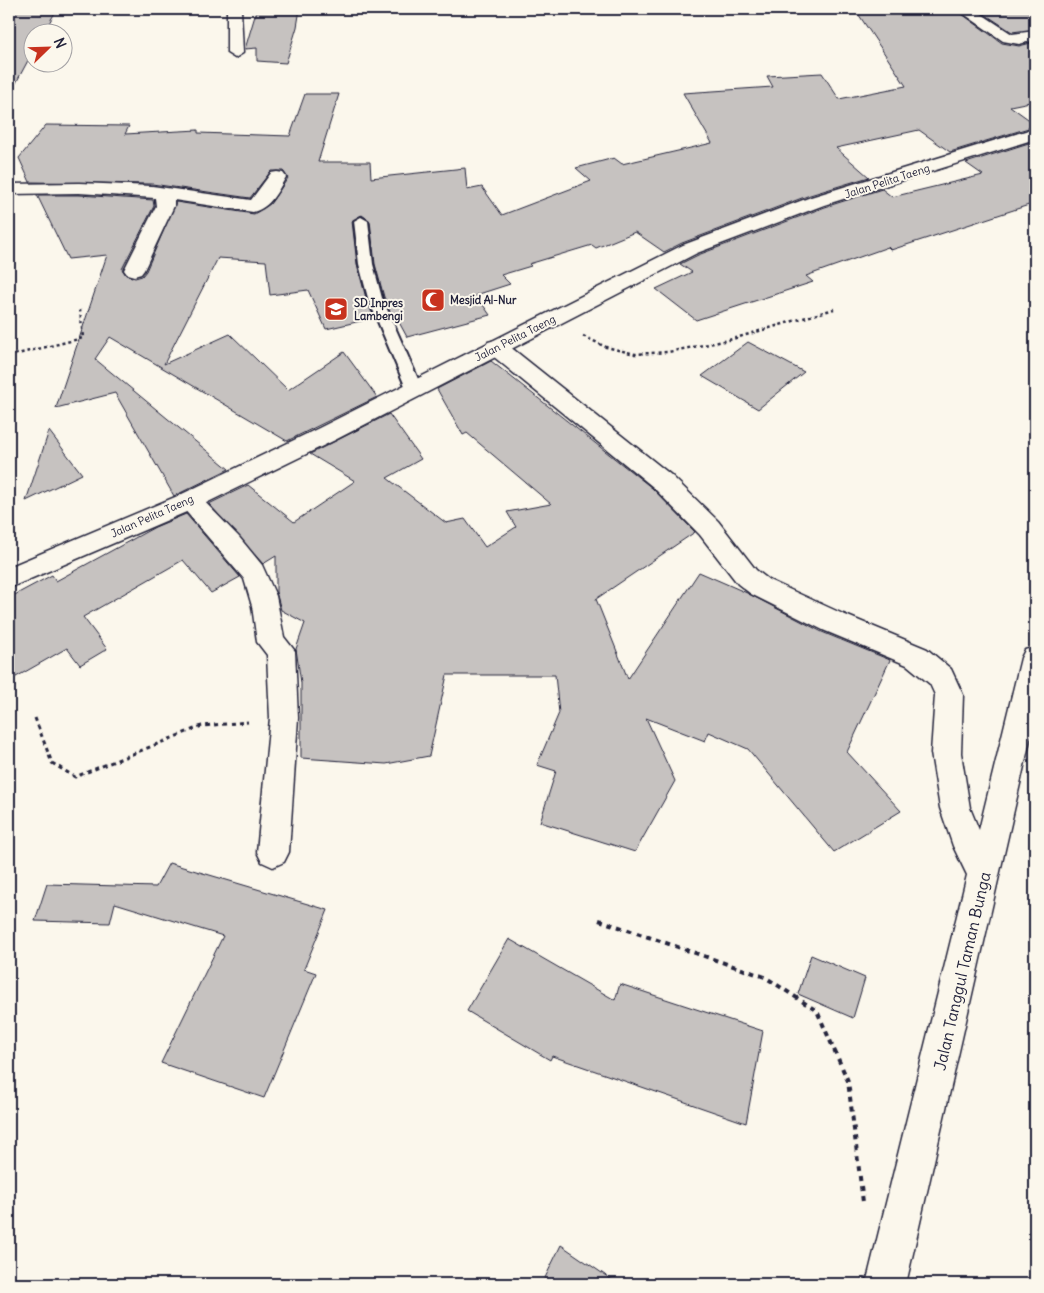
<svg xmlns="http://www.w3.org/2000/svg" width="1044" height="1293" font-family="Delius,sans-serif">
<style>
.building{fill:#c6c2c0;stroke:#22223b}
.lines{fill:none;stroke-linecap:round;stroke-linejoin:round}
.service-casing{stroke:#22223b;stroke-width:4}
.minor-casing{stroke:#22223b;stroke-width:3}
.tertiary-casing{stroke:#22223b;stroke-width:3}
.path-far2{stroke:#22223b;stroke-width:2.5;stroke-dasharray:3 3;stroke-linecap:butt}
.path-far1{stroke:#22223b;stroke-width:3;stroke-dasharray:4 4;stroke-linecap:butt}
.path{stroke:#22223b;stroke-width:4;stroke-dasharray:5 5;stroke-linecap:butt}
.service{fill:#fbf7ec;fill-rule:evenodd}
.minor{fill:#fbf7ec;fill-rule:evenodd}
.tertiary{fill:#fbf7ec;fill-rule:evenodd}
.labels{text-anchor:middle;stroke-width:4;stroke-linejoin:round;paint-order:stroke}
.far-street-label{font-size:11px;fill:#22223b;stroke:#fbf7ec}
.far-poi-label{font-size:11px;font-weight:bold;fill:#22223b;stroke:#fbf7ec;text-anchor:start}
.near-street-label{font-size:16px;fill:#22223b;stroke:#fbf7ec}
</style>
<rect width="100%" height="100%" fill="#fbf7ec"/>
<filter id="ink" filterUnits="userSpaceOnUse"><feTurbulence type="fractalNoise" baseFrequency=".02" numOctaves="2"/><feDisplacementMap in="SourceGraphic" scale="10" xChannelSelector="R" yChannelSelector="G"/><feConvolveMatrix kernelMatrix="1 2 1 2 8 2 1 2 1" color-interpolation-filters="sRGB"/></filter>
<g filter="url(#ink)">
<g class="building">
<path d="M9 9H57L44 32H32V53L9 96Z"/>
<path d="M257 9H300L297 27 286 63 257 61V48L245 49Z"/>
<path d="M855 9H955L1002 43 1019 46 1035 42V101L1010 106 1035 124V126L950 152 919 130 836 148 869 177 810 195 682 243 664 252 635 232 596 248 592 245 529 264 531 266 501 275 510 284 476 295 490 315 407 337 394 313 391 314 384 297 375 264 370 221 362 215 352 221 357 264 366 298 374 318 326 329 308 290 270 295 266 261 218 258 164 364 230 334 288 390 344 352 377 397 287 441 110 337 95 359 229 469 174 496 115 393 56 408 107 255 68 259 37 195H79L153 200 154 206 122 269 126 275 135 278 142 276 146 271 176 202 254 214 270 204 288 178 283 171H271L250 198 152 184 30 182 19 158 46 125 129 126 125 134 198 130V133L290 136 305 94H339L318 162H370L371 178 465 168 467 190 482 187 502 215 591 181 576 168 614 158 622 164 712 143 683 93 773 87 767 76 822 73 839 99 906 86Z"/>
<path d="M977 9H1035V29L1012 32Z"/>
<path d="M1035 141V203L891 250 888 247 806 276 813 282 696 320 656 289 692 272 680 264 698 255 825 207 882 189 892 197 983 175 966 163Z"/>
<path d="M748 342 804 372 758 409 702 376Z"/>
<path d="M491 361 652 488 695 532 596 599 628 679 699 572 747 593 822 632 890 660 847 752 901 811 834 852 748 749 709 732 705 741 646 718 675 781 635 852 540 822 556 771 537 765 559 713 555 675H447L429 756 386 764 301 758V683L296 649 305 623 281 610 276 592V556L263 564 209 504 248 485 294 522 355 481 310 454 389 414 421 459 387 478 446 523 465 519 485 547 516 527 507 512 551 504 467 433 463 435 437 389Z"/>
<path d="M49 431 82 474 26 501Z"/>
<path d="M186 514 240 577 211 593 183 560 83 617 107 649 80 665 67 648 9 681V598L52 575 56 581 155 527Z"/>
<path d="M169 863 328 910 304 969 316 973 264 1098 161 1063 223 936 115 903 110 923 35 921 47 884 156 887Z"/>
<path d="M509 939 615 1000 620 984 763 1031 746 1123 552 1056 550 1060 467 1011Z"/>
<path d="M811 955 865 978 853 1018 798 994Z"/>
<path d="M561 1245 618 1284H542Z"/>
</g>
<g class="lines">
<g class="service-casing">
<path id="service" d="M361 217 368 221 373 264 382 298 422 388 420 392H408L406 388 368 298 359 264 354 221Z"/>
</g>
<g class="minor-casing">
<g id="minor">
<path d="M227 9H241L243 53 235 58 227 53Z"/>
<path d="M957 9H974L1012 34 1035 31V40L1019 44 1003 41Z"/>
<path d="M277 172 283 173 286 177C277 192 271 207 253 212L174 200V206L144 270 141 274 134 276 127 274 124 270 156 206 155 198 79 193 9 194V184L79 183 152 186 251 200 271 173Z"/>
<path d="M496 340 504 342 671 475 718 521 756 570 769 580 843 614 927 649 951 669 963 695 961 753 970 808 979 830 1021 658 1025 650 1035 647V718L906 1284H866L967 875 953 846 940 808 931 753 935 695 930 684 907 665 823 630 751 594 738 584 700 535 653 487 488 352 485 347 488 342Z"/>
<path d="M189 492 198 495 239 537 262 565 276 596 284 637 295 651 298 718 289 852 284 862 273 867 262 862 257 852 270 718 267 655 257 642 252 606 244 579 177 501 180 495Z"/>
</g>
</g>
<g class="tertiary-casing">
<path id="tertiary" d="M1035 128V139L824 205 697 253 335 440 198 507 9 588V567L180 495 319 428 683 245 811 197Z"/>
</g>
<g class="path-far2">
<path d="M583 336 606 347 635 354 668 352 729 340 834 309"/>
<path d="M9 356 83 338 80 310"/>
</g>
<path class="path-far1" d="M35 718 52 763 75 777 202 726 248 722"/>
<path class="path" d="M599 920 765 977 817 1011 848 1081 863 1202"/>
<use href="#service" class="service"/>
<use href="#minor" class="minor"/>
<use href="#tertiary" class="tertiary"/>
</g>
</g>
<defs>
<g id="mosque-square" transform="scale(1.25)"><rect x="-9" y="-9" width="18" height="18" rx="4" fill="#c8321e" stroke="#fbf7ec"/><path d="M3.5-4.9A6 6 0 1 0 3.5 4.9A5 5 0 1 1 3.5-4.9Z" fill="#fff"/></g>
<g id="school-square" transform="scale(1.25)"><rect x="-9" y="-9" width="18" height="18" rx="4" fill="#c8321e" stroke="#fbf7ec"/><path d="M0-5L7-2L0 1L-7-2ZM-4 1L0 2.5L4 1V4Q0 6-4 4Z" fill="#fff"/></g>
</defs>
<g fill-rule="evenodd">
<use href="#mosque-square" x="433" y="300"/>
<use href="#school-square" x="336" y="309"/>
</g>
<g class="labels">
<g class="far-street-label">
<text transform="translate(887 181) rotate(-18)" y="4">Jalan Pelita Taeng</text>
<text transform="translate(515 338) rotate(-27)" y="4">Jalan Pelita Taeng</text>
<text transform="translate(152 516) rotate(-24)" y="4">Jalan Pelita Taeng</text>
</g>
<g class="far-poi-label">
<text x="450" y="304">Mesjid Al-Nur</text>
<text x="354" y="307">SD Inpres<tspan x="354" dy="13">Lambengi</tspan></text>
</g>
<g class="near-street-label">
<text transform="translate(962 971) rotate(-77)" y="6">Jalan Tanggul Taman Bunga</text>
</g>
</g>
<rect width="1044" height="1293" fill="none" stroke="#fbf7ec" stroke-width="30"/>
<rect x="15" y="15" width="1014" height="1263" fill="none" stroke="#22223b" stroke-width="2" filter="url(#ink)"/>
<g transform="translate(48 48) rotate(67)"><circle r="24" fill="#fbf7ec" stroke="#a4a2a5"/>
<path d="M0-4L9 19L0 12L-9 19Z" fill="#c8321e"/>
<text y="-8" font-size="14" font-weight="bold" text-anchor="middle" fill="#22223b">N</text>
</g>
</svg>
